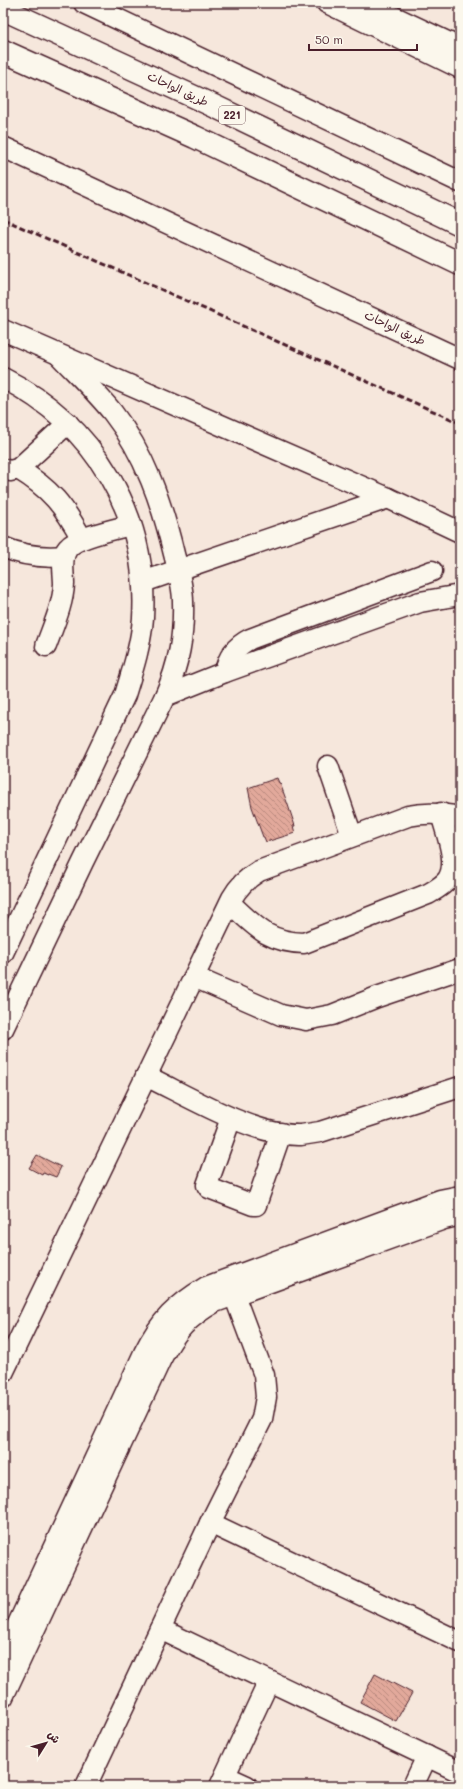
<svg xmlns="http://www.w3.org/2000/svg" width="463" height="1789" font-family="Mali,'Playpen Sans Arabic',sans-serif">
<style>
.building{fill:url(#building-back-hatch);stroke:#4a1f2b}
.lines{fill:none;stroke-linecap:round;stroke-linejoin:round}
.minor-casing{stroke:#4a1f2b;stroke-width:23}
.highway-casing{stroke:#4a1f2b;stroke-width:25}
.minor{stroke:#fbf7ec;stroke-width:20}
.highway{stroke:#fbf7ec;stroke-width:22}
.rail{stroke:#4a1f2b;stroke-width:3;stroke-dasharray:6 3;stroke-linecap:butt}
.labels{text-anchor:middle;stroke-width:4;stroke-linejoin:round;paint-order:stroke}
.shield{fill:#fbf7ec;stroke:#7f6065;stroke-width:1}
.shield-label{font-size:11px;font-weight:bold;fill:#4a1f2b}
.street-label{font-size:12px;fill:#4a1f2b;stroke:#fbf7ec}
</style>
<defs>
<pattern id="building-back-hatch" width="6" height="6" patternUnits="userSpaceOnUse"><rect width="6" height="6" fill="#e2a99b"/><path d="M-1 5l2 2M0 0l6 6M5-1l2 2" fill="none" stroke="#b9897f"/></pattern>
</defs>
<rect width="100%" height="100%" fill="#f6e7dc"/>
<filter id="ink" filterUnits="userSpaceOnUse"><feTurbulence type="fractalNoise" baseFrequency=".025" numOctaves="2"/><feDisplacementMap in="SourceGraphic" scale="8" xChannelSelector="R" yChannelSelector="G"/><feConvolveMatrix kernelMatrix="1 2 1 2 8 2 1 2 1" color-interpolation-filters="sRGB"/></filter>
<g filter="url(#ink)">
<g class="building">
<path d="M277 778 279 783H280L288 805 295 826H293L295 833 266 842 264 837H263L252 807 248 788Z"/>
<path d="M37 1155 61 1167 56 1177 48 1174V1175L43 1173 42 1175 29 1168Z"/>
<path d="M375 1674 412 1693 396 1721 360 1702Z"/>
</g>
<g class="lines">
<g class="minor-casing">
<g id="minor">
<path d="M84 3 460 182"/>
<path d="M327 3 460 68"/>
<path d="M365 3 460 48"/>
<path d="M3 147 460 359"/>
<path d="M3 330 388 498 460 532"/>
<path d="M3 378C94 424 149 515 143 618 141 644 133 669 125 695L3 953"/>
<path d="M3 469 10 471 18 469 68 423"/>
<path d="M18 469C51 489 64 506 82 539"/>
<path d="M3 547C23 556 42 558 64 556"/>
<path d="M143 582 388 498"/>
<path d="M46 646C53 626 63 605 64 584 64 572 60 557 68 548 77 537 116 529 131 525"/>
<path d="M225 672C228 656 236 646 250 639L432 571"/>
<path d="M165 696 225 672 420 602 460 595"/>
<path d="M328 766 352 836"/>
<path d="M230 903C255 926 267 942 304 943L428 894C435 890 443 886 448 879 459 861 445 831 441 813"/>
<path d="M194 977 281 1015 306 1020 332 1015 377 997 460 969"/>
<path d="M3 1029 83 862 165 696C179 664 184 636 183 602 183 586 178 569 174 554 162 504 145 454 113 413 97 393 77 374 59 355"/>
<path d="M146 1076C188 1096 255 1137 301 1135 307 1134 314 1133 320 1132L460 1087"/>
<path d="M231 1118 207 1185 209 1188 253 1205H256L257 1202 281 1133"/>
<path d="M3 1373 232 898C239 886 247 878 259 871L408 816C426 812 441 813 460 817"/>
<path d="M210 1523 460 1642"/>
<path d="M160 1629 460 1772"/>
<path d="M3 1656 144 1353C160 1321 176 1305 206 1287L440 1200 460 1196"/>
<path d="M3 1697 161 1359C175 1332 188 1317 215 1302L444 1219 460 1215"/>
<path d="M225 1776 247 1786"/>
<path d="M86 1786 210 1523 262 1419 266 1397 264 1375 234 1295"/>
<path d="M220 1786 269 1681"/>
<path d="M413 1786 427 1756"/>
</g>
</g>
<g class="highway-casing">
<g id="highway">
<path d="M3 9 216 107 460 224"/>
<path d="M3 51 195 137 460 264"/>
</g>
</g>
<use href="#minor" class="minor"/>
<use href="#highway" class="highway"/>
<path class="rail" d="M3 219 460 423"/>
</g>
</g>
<g class="labels">
<rect class="shield" x="219" y="106" width="26" height="18" rx="3"/>
<g class="shield-label">
<text x="232" y="119">221</text>
</g>
<g class="street-label">
<text transform="translate(178 89) rotate(25)" y="4">طريق الواحات</text>
<text transform="translate(395 328) rotate(25)" y="4">طريق الواحات</text>
</g>
</g>
<rect width="463" height="1789" fill="none" stroke="#fbf7ec" stroke-width="16"/>
<rect x="8" y="8" width="447" height="1773" fill="none" stroke="#4a1f2b" stroke-width="1.5" filter="url(#ink)"/>
<g transform="translate(46 1743) rotate(53)" stroke="#fbf7ec" stroke-width="3" paint-order="stroke">
<path d="M0-3L7 15L0 10L-7 15Z" fill="#4a1f2b"/>
<text y="-6" font-size="11" font-weight="bold" text-anchor="middle" fill="#4a1f2b">ش</text>
</g>
<path d="M309 44v6h108v-6" fill="none" stroke="#4a1f2b" stroke-width="2"/>
<text x="315" y="44" font-size="12" fill="#4a1f2b" stroke="#fbf7ec" stroke-width="3" paint-order="stroke">50 m</text>
</svg>
